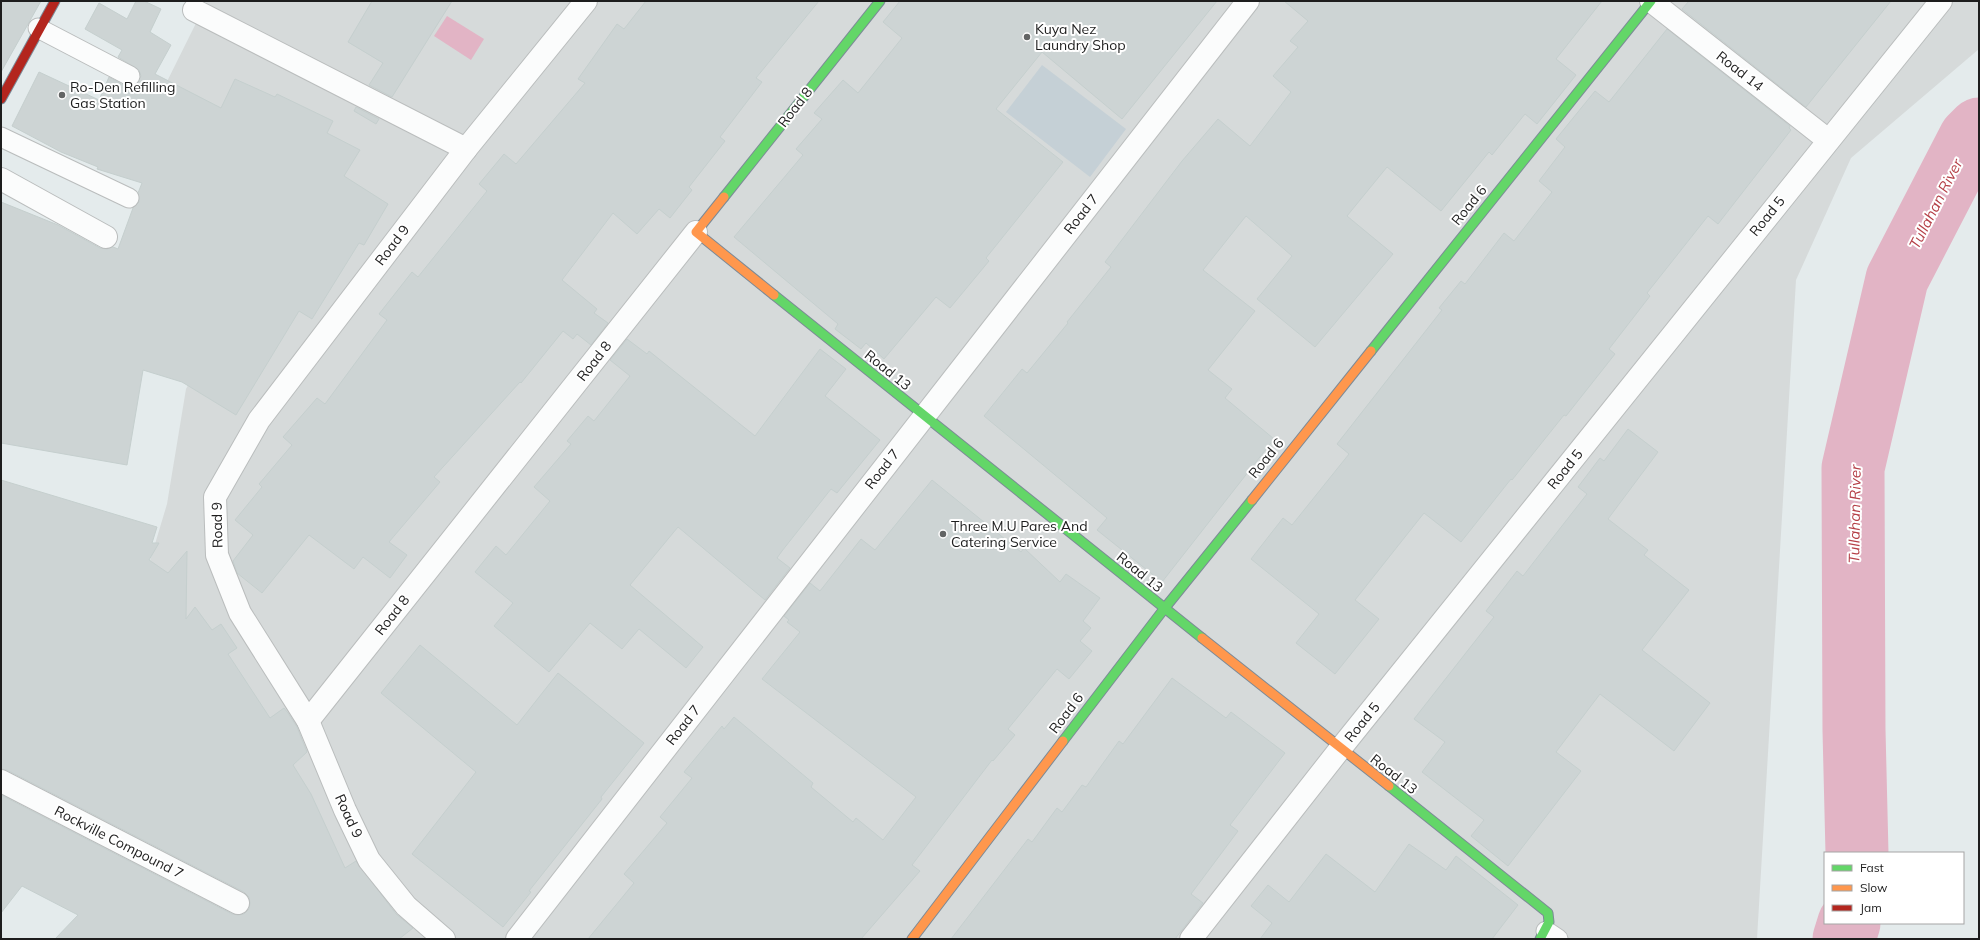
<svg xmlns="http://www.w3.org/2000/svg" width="1980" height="940" font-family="Mulish,sans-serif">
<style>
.residential{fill:#d6dada}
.construction{fill:#c5d0d6}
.water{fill:#e2b4c5}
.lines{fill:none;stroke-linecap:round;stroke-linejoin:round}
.river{stroke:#e2b4c5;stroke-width:63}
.building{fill:#cdd4d4;stroke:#c5cfce}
.lane-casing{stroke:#babdbd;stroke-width:21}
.street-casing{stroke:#babdbd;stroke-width:24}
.fast-casing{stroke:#7c8a97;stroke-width:11}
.slow-casing{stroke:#7c8a97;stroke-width:11}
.jam-casing{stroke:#7c8a97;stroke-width:11}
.lane{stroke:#fbfcfc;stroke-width:19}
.street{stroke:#fbfcfc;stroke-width:22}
.fast{stroke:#63d668;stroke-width:9}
.slow{stroke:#ff974d;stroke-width:9}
.jam{stroke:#b3261e;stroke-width:9}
.poi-dot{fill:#636565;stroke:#fff;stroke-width:1.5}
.labels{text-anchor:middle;stroke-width:4;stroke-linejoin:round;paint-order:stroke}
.poi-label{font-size:14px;fill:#1d1d1d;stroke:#fff;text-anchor:start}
.street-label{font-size:14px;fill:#1d1d1d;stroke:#fff}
.water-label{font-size:15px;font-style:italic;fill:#b54048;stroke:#fff}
</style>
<rect width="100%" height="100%" fill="#e4ebec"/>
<path class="residential" d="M207 1H1979V49L1851 158 1796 280 1757 939H283L119 664 167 504 186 389 263 242 130 156Z"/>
<path class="construction" d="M1042 65 1126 129 1090 177 1006 112Z"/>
<path class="water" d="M447 16 484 39 471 60 434 36Z"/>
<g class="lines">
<g class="river">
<path d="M1857 853 1854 730 1853 468 1897 279 1970 138 1979 129"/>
<path d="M1844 939 1849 923"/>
</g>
</g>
<g class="building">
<path d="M1 1H41L1 72Z"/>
<path d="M136 1H144L161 9 150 32 171 45 155 74 221 108 235 79 275 97 277 94 333 121 327 133 360 150 344 176 388 204 364 245 359 243 312 319 299 311 236 415 182 382 143 370 127 465 1 443V202L58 225 100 248 107 249 113 247 118 249 133 208 139 202 138 193 142 183 97 169 98 167 61 152 12 126 39 72 99 100 109 77 125 86 131 87 136 85 141 76 139 70 118 57 122 50 85 29 99 3 127 19Z"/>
<path d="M372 1H452L392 97 369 85 383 63 348 42Z"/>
<path d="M646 1H819L756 78 762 82 720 137 725 141 689 187 692 190 670 218 659 209 637 234 613 213 562 280 597 309 594 313 608 323 591 345 577 334 573 339 563 331 521 383 520 382 434 477 440 482 389 542 407 555 390 578 363 557 354 569 309 535 262 593 237 573 233 561 253 535 235 520 262 487 259 484 292 445 283 437 317 398 325 404 387 320 379 314 412 272 418 277 487 191 479 184 504 154 516 164 585 83 578 79 617 24 624 29Z"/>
<path d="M900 1H1217L1122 119 1042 52 996 109 1063 162 986 258 989 261 950 308 936 297 884 359 866 343 861 349 835 329 838 324 734 237 803 155 796 149 822 119 814 113 843 80 858 93 902 38 883 22Z"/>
<path d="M1284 1H1602L1556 59 1576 75 1537 124 1525 114 1492 155 1489 152 1441 211 1387 167 1347 216 1393 254 1315 347 1257 299 1292 256 1246 216 1203 270 1255 311 1208 370 1232 389 1225 398 1274 439 1162 582 1097 530 1107 518 984 416 1022 369 1027 373 1068 323 1067 322 1111 267 1105 262 1182 161 1218 119 1250 146 1291 92 1273 76 1298 47 1290 41 1308 21Z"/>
<path d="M1689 1H1891L1806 107 1682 9Z"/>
<path d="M1667 29 1790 126 1789 128 1791 130 1718 224 1708 216 1647 293 1650 296 1609 349 1615 354 1566 416 1564 415 1512 480 1511 479 1461 542 1424 513 1355 600 1379 619 1335 674 1296 643 1319 614 1251 559 1283 518 1292 525 1349 454 1337 444 1442 310 1439 308 1461 281 1465 284 1504 233 1514 241 1552 192 1539 181 1565 147 1556 139 1595 91 1609 102Z"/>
<path d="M356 107 379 119 376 124 354 111Z"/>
<path d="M627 339 647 354 649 351 755 436 820 349 846 369 825 396 880 440 837 493 831 489 782 551 777 558 790 568 765 600 678 527 630 585 703 647 686 668 639 629 622 649 590 623 549 672 494 626 513 603 475 572 496 546 506 555 550 501 534 487 571 444 567 441 588 416 594 421 630 376 610 360Z"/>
<path d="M1628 429 1658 452 1608 519 1648 550 1644 555 1689 590 1642 650 1710 703 1674 751 1600 694 1556 752 1581 771 1508 866 1471 836 1484 820 1422 772 1445 742 1414 719 1494 617 1486 611 1517 571 1523 576 1547 545 1587 494 1578 487 1600 458 1604 461Z"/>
<path d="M1 480 157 527 152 543H159L149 560 168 573 187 551 186 619 195 607 212 630 221 624 237 648 228 654 270 718 284 708 288 713 297 727 307 752 293 765 311 794 345 868 356 861 396 914 413 928 399 939H55L78 915 22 886 1 913V795L232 914 238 915 244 914 249 909 250 903 249 897 244 892 7 770 1 769Z"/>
<path d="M932 480 1021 552 1024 548 1060 582 1066 574 1100 598 1083 621 1091 628 1080 641 1092 651 1069 679 1057 669 1008 729 1015 735 993 761 992 760 912 865 920 871 861 939H588L634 883 624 874 667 823 660 817 692 778 684 772 722 726 724 729 734 717 813 783 811 787 853 822 856 818 883 840 916 797 762 679 800 632 787 622 789 620 784 616 810 583 820 591 861 539 875 550Z"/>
<path d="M420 645 517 725 558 673 644 743 601 797 602 799 529 891 531 892 503 927 412 854 476 772 381 693Z"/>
<path d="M1172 678 1226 718 1231 712 1285 753 1230 825 1238 831 1191 894 1203 903 1175 939H951L1028 839 1032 842 1057 808 1062 812 1082 785 1086 787 1119 741 1123 744Z"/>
<path d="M1409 844 1446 870 1456 856 1518 905 1492 939H1260L1272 923 1251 906 1268 885 1289 902 1326 854 1375 892Z"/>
</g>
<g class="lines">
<g class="lane-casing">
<g id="lane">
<path d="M38 28 130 76"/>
<path d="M1 137 129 198"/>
<path d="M1546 931 1558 939"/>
</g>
</g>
<g class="street-casing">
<g id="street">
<path d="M1651 1 1828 140"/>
<path d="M194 10 466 149"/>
<path d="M1 179 106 237"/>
<path d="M308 721 696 232"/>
<path d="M1 781 238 903"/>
<path d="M444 939 406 906 369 860 345 810 308 721 240 613 217 555 215 497 259 420 466 149 586 1"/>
<path d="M517 939 1248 1"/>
<path d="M1191 939 1340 749 1941 1"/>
</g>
</g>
<g class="fast-casing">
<g id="fast">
<path d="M724 197 880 1"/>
<path d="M774 295 1202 638"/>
<path d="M1371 351 1651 1"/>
<path d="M1063 741 1164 609 1252 500"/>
<path d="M1389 786 1548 913 1549 922 1540 939"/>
</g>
</g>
<g class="slow-casing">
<g id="slow">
<path d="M724 197 696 232 774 295"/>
<path d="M1252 500 1371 351"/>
<path d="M1202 638 1389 786"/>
<path d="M912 939 1063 741"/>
</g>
</g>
<g class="jam-casing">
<path id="jam" d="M1 99 55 1"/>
</g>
<use href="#lane" class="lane"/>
<use href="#street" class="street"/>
<use href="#fast" class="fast"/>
<use href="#slow" class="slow"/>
<use href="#jam" class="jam"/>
</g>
<g class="poi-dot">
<circle cx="1027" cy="37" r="4"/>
<circle cx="62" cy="95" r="4"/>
<circle cx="943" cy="534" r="4"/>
</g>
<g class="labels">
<g class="poi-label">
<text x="1035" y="34">Kuya Nez<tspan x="1035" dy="16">Laundry Shop</tspan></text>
<text x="70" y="92">Ro-Den Refilling<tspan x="70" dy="16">Gas Station</tspan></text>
<text x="951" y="531">Three M.U Pares And<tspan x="951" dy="16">Catering Service</tspan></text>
</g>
<g class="street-label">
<text transform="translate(1740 71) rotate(38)" y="5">Road 14</text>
<text transform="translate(795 107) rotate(-52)" y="5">Road 8</text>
<text transform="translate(1469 205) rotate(-51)" y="5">Road 6</text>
<text transform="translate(1081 214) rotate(-52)" y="5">Road 7</text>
<text transform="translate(1767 216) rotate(-51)" y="5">Road 5</text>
<text transform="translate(392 245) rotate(-53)" y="5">Road 9</text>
<text transform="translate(594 361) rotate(-52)" y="5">Road 8</text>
<text transform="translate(888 370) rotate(39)" y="5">Road 13</text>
<text transform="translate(1266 458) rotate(-51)" y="5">Road 6</text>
<text transform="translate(882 469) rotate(-52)" y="5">Road 7</text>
<text transform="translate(1565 469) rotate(-51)" y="5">Road 5</text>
<text transform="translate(217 525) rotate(-91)" y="5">Road 9</text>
<text transform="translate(1140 572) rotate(39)" y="5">Road 13</text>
<text transform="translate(392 615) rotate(-52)" y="5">Road 8</text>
<text transform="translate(1066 713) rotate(-53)" y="5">Road 6</text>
<text transform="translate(1362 722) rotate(-51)" y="5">Road 5</text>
<text transform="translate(683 725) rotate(-52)" y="5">Road 7</text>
<text transform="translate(1394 774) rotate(38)" y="5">Road 13</text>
<text transform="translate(349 816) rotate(65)" y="5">Road 9</text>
<text transform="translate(119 842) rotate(27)" y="5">Rockville Compound 7</text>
</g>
<g class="water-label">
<text transform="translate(1936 204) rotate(-63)" y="5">Tullahan River</text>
<text transform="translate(1855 514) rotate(-89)" y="5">Tullahan River</text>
</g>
</g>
<rect width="1980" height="940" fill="none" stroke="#1d1d1d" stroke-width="4"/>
<rect x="1824" y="852" width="140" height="72" fill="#ffffff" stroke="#a5a5a5"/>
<rect x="1832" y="865" width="20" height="6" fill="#63d668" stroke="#a5a5a5"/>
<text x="1860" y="872" font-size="12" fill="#1d1d1d">Fast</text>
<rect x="1832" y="885" width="20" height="6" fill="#ff974d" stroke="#a5a5a5"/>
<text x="1860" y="892" font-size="12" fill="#1d1d1d">Slow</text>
<rect x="1832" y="905" width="20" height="6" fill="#b3261e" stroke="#a5a5a5"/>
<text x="1860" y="912" font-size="12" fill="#1d1d1d">Jam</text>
</svg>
